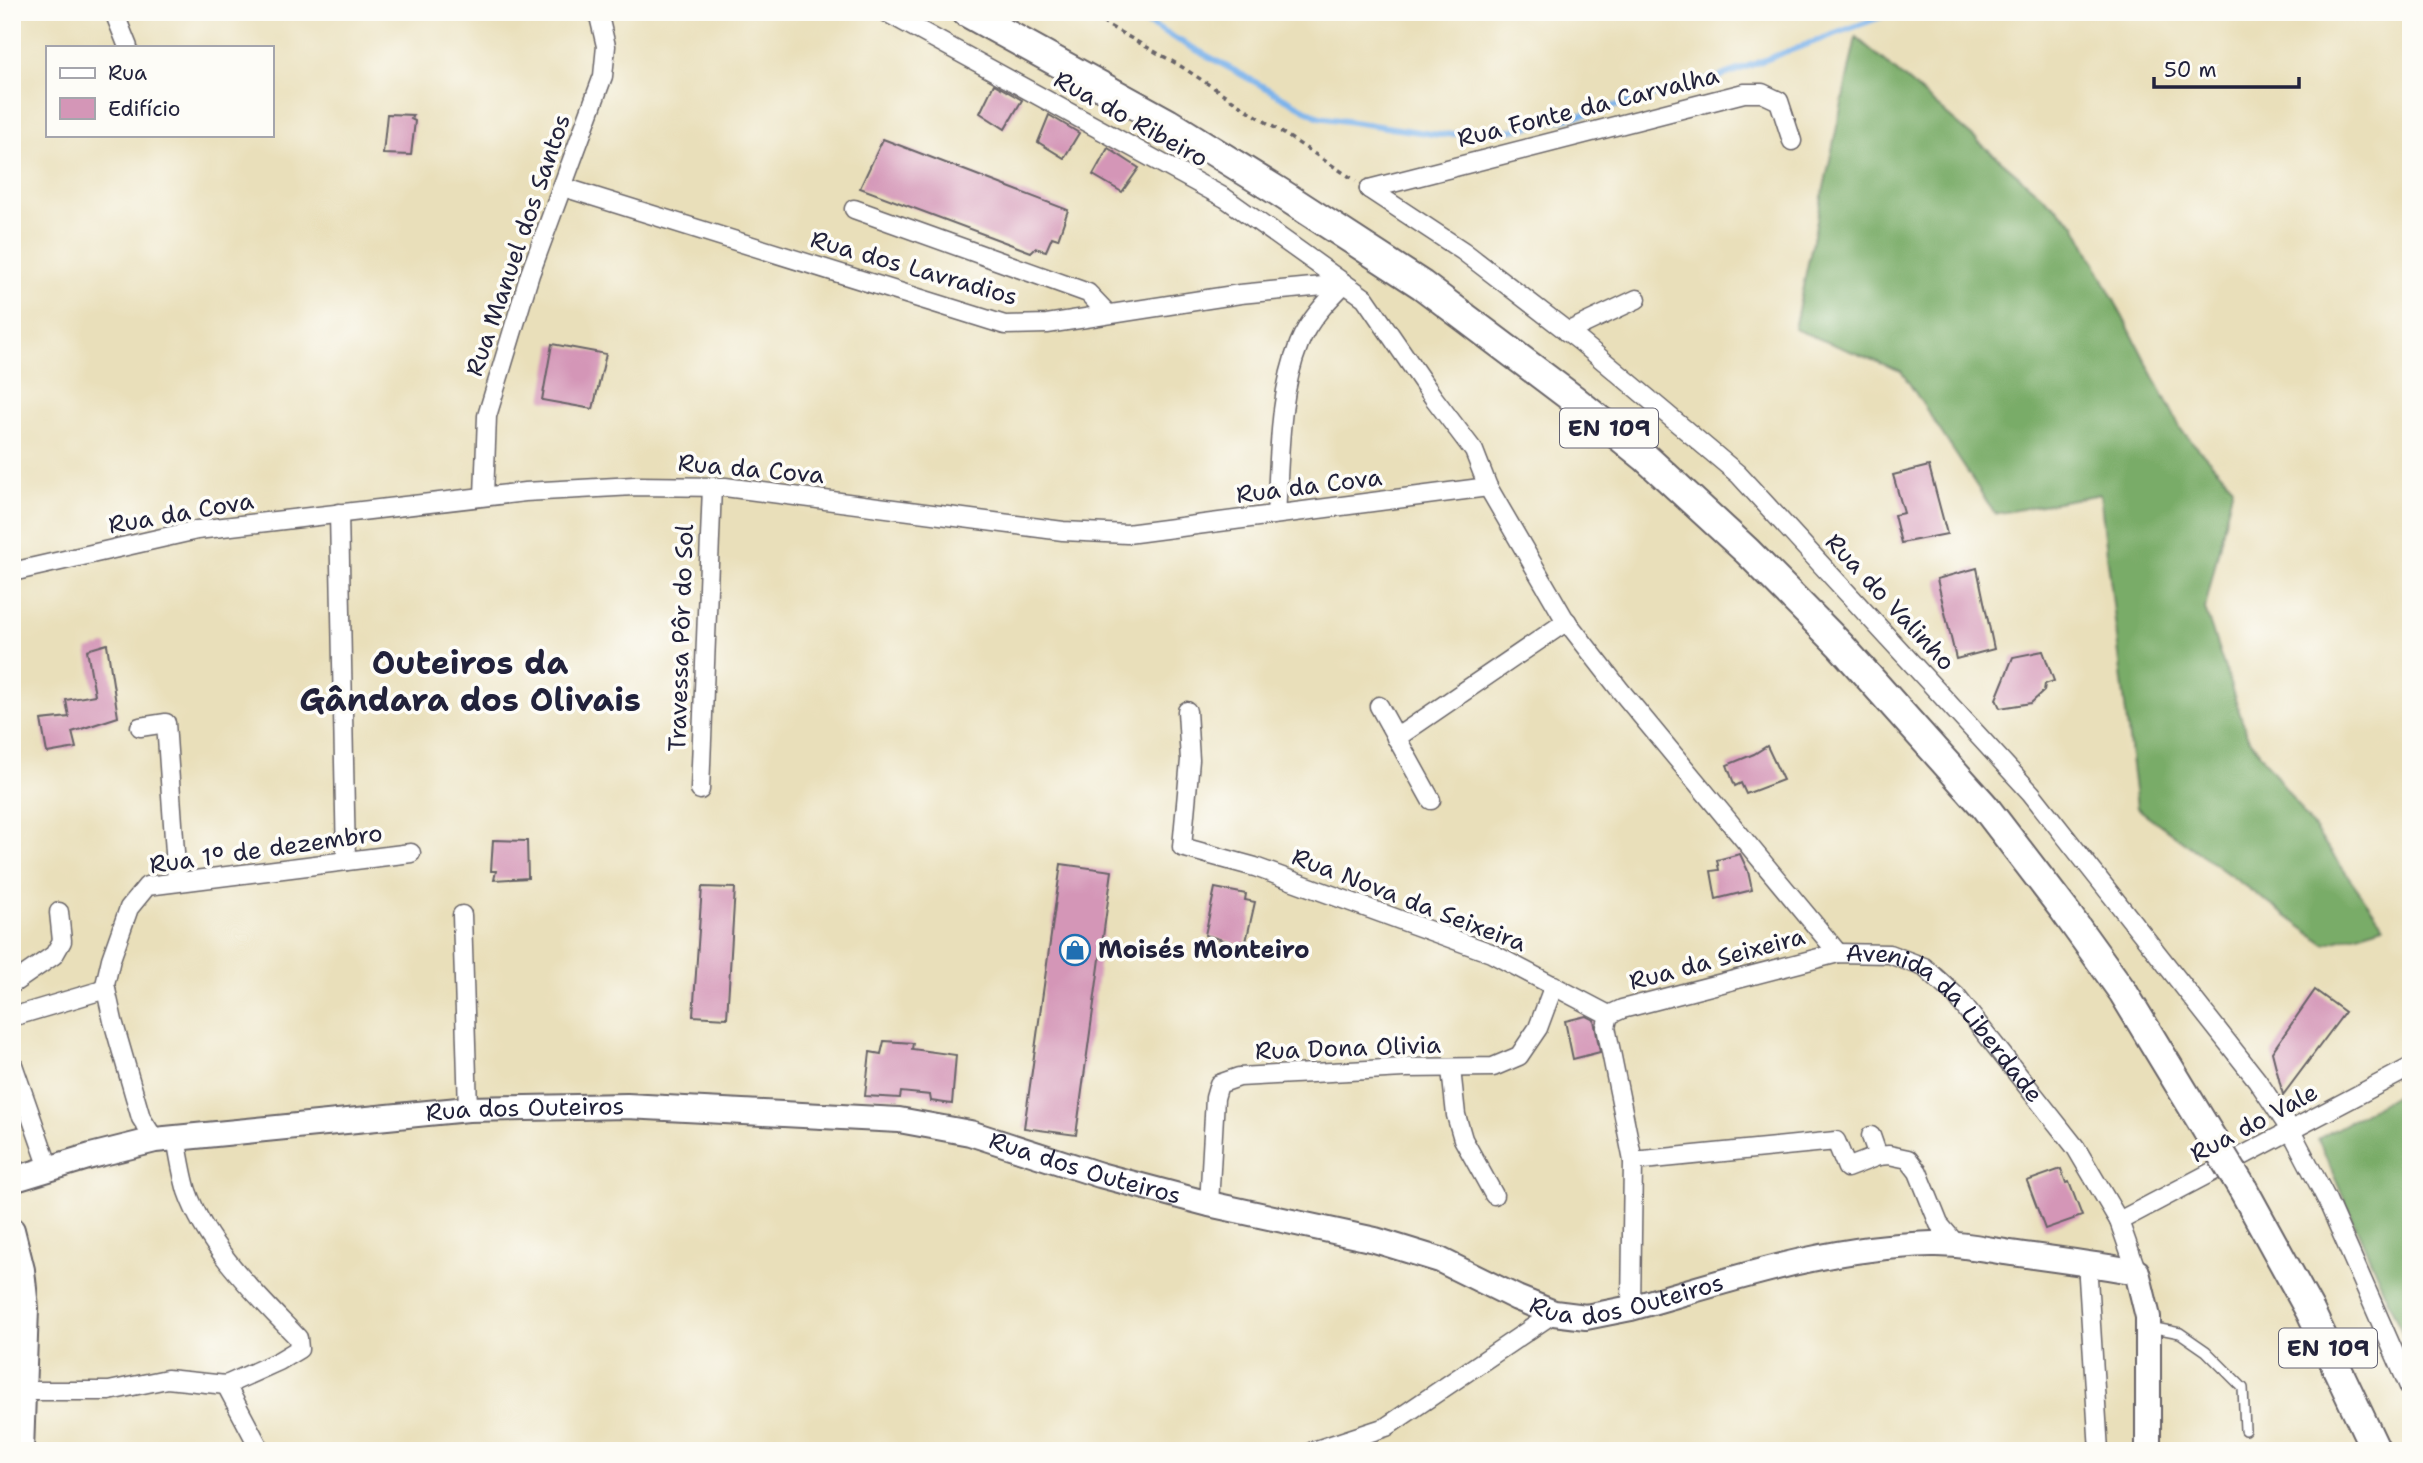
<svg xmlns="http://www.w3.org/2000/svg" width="2423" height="1463" font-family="'Shantell Sans',sans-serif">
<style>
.forest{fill:#79ac67;stroke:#4e6751;stroke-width:2}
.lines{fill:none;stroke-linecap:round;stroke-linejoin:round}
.stream{stroke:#7bb3eb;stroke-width:6}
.building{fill:#d496b7}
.lane-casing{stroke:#686467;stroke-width:12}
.street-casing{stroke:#686467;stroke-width:21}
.secondary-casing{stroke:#686467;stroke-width:28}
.primary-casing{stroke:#686467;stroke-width:32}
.path{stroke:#686467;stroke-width:3.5;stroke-dasharray:5 5;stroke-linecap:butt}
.lane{stroke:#fff;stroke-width:9}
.street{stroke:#fff;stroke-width:18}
.secondary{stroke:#fff;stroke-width:24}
.primary{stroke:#fff;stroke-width:28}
.primary-bridge-casing{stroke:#686467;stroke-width:32;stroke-linecap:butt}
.primary-bridge{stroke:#fff;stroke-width:28}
.labels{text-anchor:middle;stroke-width:7;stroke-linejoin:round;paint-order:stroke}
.shield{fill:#fdfcf7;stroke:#646373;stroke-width:2}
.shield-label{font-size:23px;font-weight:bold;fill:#22223b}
.street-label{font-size:24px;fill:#22223b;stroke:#fdfcf7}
.poi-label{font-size:24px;font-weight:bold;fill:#22223b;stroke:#fdfcf7;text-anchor:start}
.district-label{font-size:32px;font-weight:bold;fill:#22223b;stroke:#fdfcf7}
</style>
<rect width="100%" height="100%" fill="#fdfcf7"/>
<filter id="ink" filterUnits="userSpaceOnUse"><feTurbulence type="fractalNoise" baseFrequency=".0143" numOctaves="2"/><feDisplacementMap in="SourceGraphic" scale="14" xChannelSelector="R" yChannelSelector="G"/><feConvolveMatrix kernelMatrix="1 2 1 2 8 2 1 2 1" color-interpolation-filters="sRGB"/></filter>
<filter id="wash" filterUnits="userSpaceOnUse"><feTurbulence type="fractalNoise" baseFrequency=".00686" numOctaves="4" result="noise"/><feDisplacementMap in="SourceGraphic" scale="28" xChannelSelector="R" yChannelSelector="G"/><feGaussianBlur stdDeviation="1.57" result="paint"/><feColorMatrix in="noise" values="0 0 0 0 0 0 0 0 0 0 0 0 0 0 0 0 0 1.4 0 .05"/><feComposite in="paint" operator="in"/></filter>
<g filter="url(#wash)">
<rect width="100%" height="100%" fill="#e9dfba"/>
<g class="forest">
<path d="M1856 37 2074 223 2182 431 2233 486 2205 609 2247 735 2384 926 2325 944 2137 808 2100 494 1995 514 1901 371 1794 329Z"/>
<path d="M2411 1087V1353L2318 1139Z"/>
</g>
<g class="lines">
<path class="stream" d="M1127 12 1319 117 1439 135 1513 130 1586 114 1719 77 1894 12"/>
</g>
<g id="blocks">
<g class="building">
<path d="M994 84 1022 100 1005 129 980 113Z"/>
<path d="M387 114 413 115 411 119 415 121 411 155 383 154Z"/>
<path d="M1049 115 1079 133 1064 158 1038 142Z"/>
<path d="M883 139 1068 210 1058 239 1052 237 1046 251 1035 248 1031 252 860 188Z"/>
<path d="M1108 148 1139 168 1122 192 1093 175Z"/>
<path d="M552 344 606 354 593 409 542 400Z"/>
<path d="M1929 466 1947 534 1901 543 1894 515 1904 513 1893 475Z"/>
<path d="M1977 568 1994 649 1956 659 1937 579Z"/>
<path d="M107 644 118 717 72 732 76 748 47 753 41 720 69 717 66 700 95 695 87 650Z"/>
<path d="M2043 651 2054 681 2045 684 2044 691 2031 703 2000 708 1996 699 2013 657Z"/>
<path d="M1767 746 1783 780 1746 794 1741 783 1735 786 1727 765 1754 754Z"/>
<path d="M493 840 527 841 528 878 494 880 496 871H491Z"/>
<path d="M1740 854 1748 871 1752 890 1716 899 1711 871 1719 870 1717 860Z"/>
<path d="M1061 864 1112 871 1076 1135 1024 1128Z"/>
<path d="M702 887 735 888 727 1018 693 1016Z"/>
<path d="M1215 888 1246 894 1245 900 1255 902 1245 946 1205 935Z"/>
<path d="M2315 990 2345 1012 2283 1095 2272 1052Z"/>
<path d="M1586 1016 1594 1020 1600 1052 1573 1059 1565 1021Z"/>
<path d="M884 1041 913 1043 912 1049 956 1055 952 1104 931 1101 930 1095 901 1092 900 1098 865 1096 870 1052 881 1054Z"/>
<path d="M2061 1169 2066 1183 2069 1182 2082 1216 2045 1229 2027 1181Z"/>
</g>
</g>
</g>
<g filter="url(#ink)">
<use href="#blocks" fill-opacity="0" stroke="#686467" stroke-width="2"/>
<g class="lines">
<g class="lane-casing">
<path id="lane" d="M2150 1327 2180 1333 2206 1351 2243 1388 2245 1430"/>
</g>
<g class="street-casing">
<g id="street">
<path d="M114 12 128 47"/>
<path d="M886 12 1225 198 1365 298 1433 397 1474 451 1488 487 1564 618 1620 690 1838 953"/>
<path d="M563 187 1005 325 1047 324 1240 294 1344 284"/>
<path d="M1369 189 1463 251 1581 342 1738 474 2031 793 2257 1080 2291 1131 2327 1200 2411 1391"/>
<path d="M1369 189 1744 93H1762L1779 101 1792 141"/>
<path d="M854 209 1088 293 1108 314"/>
<path d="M1567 332 1637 299"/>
<path d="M484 496 487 416 530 274 603 76 606 46 598 12"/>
<path d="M339 513 346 861"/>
<path d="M1276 514C1280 459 1278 396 1299 344 1308 321 1327 301 1344 284"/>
<path d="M12 572 197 530 525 492 634 486 725 487 1063 531 1127 534 1488 487"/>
<path d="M1379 706 1431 800"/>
<path d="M1187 711 1190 760 1182 847 1255 867 1491 953 1609 1015"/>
<path d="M140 727 166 723 177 881"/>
<path d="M1396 738 1567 621"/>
<path d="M700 790 712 487"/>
<path d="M462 915 468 1109"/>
<path d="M12 984 54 955 62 941 59 912"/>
<path id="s1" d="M1609 1015 1622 1009 1838 953 1889 954 1924 967 1956 996 2076 1148 2119 1221 2137 1272"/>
<path d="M1609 1015 1606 1027 1633 1161 1631 1308"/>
<path d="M12 1017 106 989"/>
<path d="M12 1062 49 1168"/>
<path d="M1451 1069 1456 1115 1463 1139 1494 1195"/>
<path d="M1871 1136 1878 1156 1889 1155 1908 1159 1918 1172 1939 1224 1957 1245"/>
<path d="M155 1140 141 1118 113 1021 105 985 111 959 129 908 147 886 411 853"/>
<path d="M1633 1161 1836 1141 1847 1168 1878 1156"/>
<path d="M1209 1204 1215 1098 1219 1084 1239 1077 1404 1068 1493 1067 1519 1056 1538 1028 1554 985"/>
<path d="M2119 1221 2411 1067"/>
<path d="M2087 1262 2099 1451"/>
<path d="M226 1385 261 1451"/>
<path d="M24 1391H109L167 1379 226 1385 279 1361 299 1349 298 1338C257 1295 207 1248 187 1191 182 1174 179 1155 176 1137"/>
<path d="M1313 1451 1386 1427 1554 1313"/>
</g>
</g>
<g class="secondary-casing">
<g id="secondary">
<path id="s2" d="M12 1180 91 1156 155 1140 468 1109 627 1106 899 1120 970 1133 1100 1175 1209 1204 1375 1240 1440 1260 1517 1298 1554 1313 1586 1317 1631 1308C1734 1279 1824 1247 1932 1244 1958 1243 1985 1249 2011 1253 2053 1259 2095 1264 2137 1272L2148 1317V1451"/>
<path d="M12 1230 22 1270 26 1308 21 1451"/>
</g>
</g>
<g class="primary-casing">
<g id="primary">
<path d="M966 12 1168 123 1279 192 1422 285 1572 398 1645 457 1747 551 1840 645 1985 807 2064 910 2123 992 2208 1132"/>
<path d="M2243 1189 2310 1311 2376 1451"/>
</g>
</g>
<path class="path" d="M1084 12 1179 65 1356 181"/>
<use href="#lane" class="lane"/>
<use href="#street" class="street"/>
<use href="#secondary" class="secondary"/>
<use href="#primary" class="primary"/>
<g class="primary-bridge-casing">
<path id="primary-bridge" d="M2208 1132 2243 1189"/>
</g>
<use href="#primary-bridge" class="primary-bridge"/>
</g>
</g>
<defs>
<g id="shop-ring" transform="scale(1.575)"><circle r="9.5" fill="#fdfcf7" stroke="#1f6fb2" stroke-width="1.5"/><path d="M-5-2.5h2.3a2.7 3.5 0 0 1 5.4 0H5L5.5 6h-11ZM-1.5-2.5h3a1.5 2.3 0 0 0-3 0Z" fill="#1f6fb2"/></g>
</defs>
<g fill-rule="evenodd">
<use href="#shop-ring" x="1075" y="950"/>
</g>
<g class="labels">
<g class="shield">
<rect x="1560" y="408.5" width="98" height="39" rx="5"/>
<rect x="2279" y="1328.5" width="98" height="39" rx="5"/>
</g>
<g class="shield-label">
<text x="1609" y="436">EN 109</text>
<text x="2328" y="1356">EN 109</text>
</g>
<g class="street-label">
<text transform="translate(1588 107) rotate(-14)" y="8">Rua Fonte da Carvalha</text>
<text transform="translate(1131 119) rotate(29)" y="8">Rua do Ribeiro</text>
<text transform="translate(518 245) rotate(-71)" y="8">Rua Manuel dos Santos</text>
<text transform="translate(914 268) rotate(16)" y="8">Rua dos Lavradios</text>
<text transform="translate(751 469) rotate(5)" y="8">Rua da Cova</text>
<text transform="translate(1309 486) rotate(-7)" y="8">Rua da Cova</text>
<text transform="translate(181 513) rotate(-10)" y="8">Rua da Cova</text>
<text transform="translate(1890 602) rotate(47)" y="8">Rua do Valinho</text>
<text transform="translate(681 638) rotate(-88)" y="8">Travessa Pôr do Sol</text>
<text transform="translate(266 849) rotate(-8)" y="8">Rua 1º de dezembro</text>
<text transform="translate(1409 900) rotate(21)" y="8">Rua Nova da Seixeira</text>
<text transform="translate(1717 959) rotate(-15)" y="8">Rua da Seixeira</text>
<text dy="8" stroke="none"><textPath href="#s1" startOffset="373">Avenida da Liberdade</textPath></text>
<text transform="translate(1348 1048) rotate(-2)" y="8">Rua Dona Olivia</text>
<text dy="8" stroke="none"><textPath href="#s2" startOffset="520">Rua dos Outeiros</textPath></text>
<text transform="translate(2254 1123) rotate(-28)" y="8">Rua do Vale</text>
<text dy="8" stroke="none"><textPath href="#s2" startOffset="1087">Rua dos Outeiros</textPath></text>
<text dy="8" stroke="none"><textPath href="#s2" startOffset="1654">Rua dos Outeiros</textPath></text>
</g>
<g class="poi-label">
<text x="1098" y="958">Moisés Monteiro</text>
</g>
<g class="district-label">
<text x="470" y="674">Outeiros da<tspan x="470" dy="37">Gândara dos Olivais</tspan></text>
</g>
</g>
<rect width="2423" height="1463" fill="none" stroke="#fdfcf7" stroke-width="42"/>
<rect x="46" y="46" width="228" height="91" fill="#fdfcf7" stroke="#a5a5ac" stroke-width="2"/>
<rect x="60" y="68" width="35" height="10" fill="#ffffff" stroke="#a5a5ac" stroke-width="2"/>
<text x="108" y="80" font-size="21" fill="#22223b">Rua</text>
<rect x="60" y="98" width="35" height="21" fill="#d496b7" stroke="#a5a5ac" stroke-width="2"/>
<text x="108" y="116" font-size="21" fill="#22223b">Edifício</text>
<path d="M2154 77v10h145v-10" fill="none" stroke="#22223b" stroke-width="3.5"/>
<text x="2164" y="77" font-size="21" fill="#22223b" stroke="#fdfcf7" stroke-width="5" paint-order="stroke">50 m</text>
</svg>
